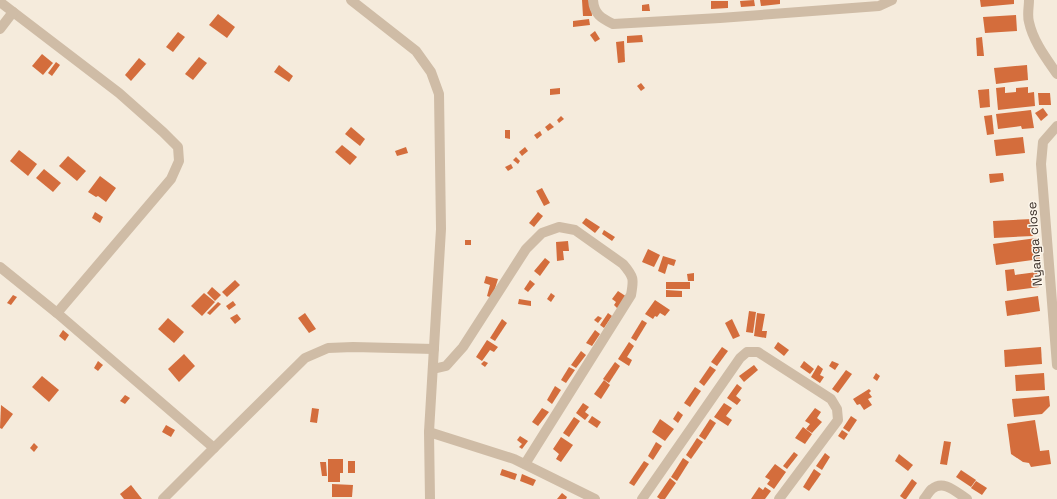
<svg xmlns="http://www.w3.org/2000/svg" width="1057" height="499" font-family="'Space Grotesk',sans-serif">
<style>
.building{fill:#d46d3c}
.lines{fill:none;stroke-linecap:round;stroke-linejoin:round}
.minor{stroke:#cfbca6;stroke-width:10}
.labels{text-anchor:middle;stroke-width:3;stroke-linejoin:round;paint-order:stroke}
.street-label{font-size:13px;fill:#3a2f28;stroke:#fcf5ea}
</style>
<rect width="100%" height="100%" fill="#f5ebdc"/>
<g class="building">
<path d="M582 0H591L592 16H583Z"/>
<path d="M754 0 755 6 741 7 740 1Z"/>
<path d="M760 0H780V4L761 6Z"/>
<path d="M980 0H1014V4L981 7Z"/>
<path d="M711 1H728V8L711 9Z"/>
<path d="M649 4 650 11H642V5Z"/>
<path d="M218 14 235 27 227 38 209 25Z"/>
<path d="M1016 15 1017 31 985 33 983 17Z"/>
<path d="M589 19 590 25 573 27V21Z"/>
<path d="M595 31 600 39 595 42 590 35Z"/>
<path d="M178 32 185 37 173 52 166 47Z"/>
<path d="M642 35 643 42 627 43V36Z"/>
<path d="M982 37 984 56H977L976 38Z"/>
<path d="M624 41 625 62 618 63 616 42Z"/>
<path d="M42 54 53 63 43 75 32 66Z"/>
<path d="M199 57 207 63 193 80 185 74Z"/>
<path d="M139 58 146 64 131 81 125 75Z"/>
<path d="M56 62 60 65 52 76 48 73Z"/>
<path d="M279 65 293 76 289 82 274 72Z"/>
<path d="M1027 65 1028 80 996 84 994 68Z"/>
<path d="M641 83 645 88 641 91 637 86Z"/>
<path d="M1005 87V93L1016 92V88L1028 87V93L1034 92 1035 106 998 110 996 88Z"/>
<path d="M560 88V94L550 95V89Z"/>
<path d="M989 89 990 107 980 108 978 90Z"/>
<path d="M1038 93H1050L1051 105H1039Z"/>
<path d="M1043 108 1048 115 1041 121 1035 113Z"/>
<path d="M1031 110 1034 128 1022 129 1021 126 998 129 996 114Z"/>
<path d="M992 115 994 134 987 135 984 116Z"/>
<path d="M561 116 564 119 559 123 557 120Z"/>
<path d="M550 123 554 127 548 131 545 127Z"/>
<path d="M351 127 365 139 360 146 345 134Z"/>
<path d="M505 130H510V139L505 138Z"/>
<path d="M540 131 542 135 537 139 534 135Z"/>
<path d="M1023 137 1025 153 996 156 994 140Z"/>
<path d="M342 145 357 157 350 165 335 152Z"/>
<path d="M406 147 408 153 397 156 395 151Z"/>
<path d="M525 147 528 151 522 156 519 152Z"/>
<path d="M19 150 37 164 28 176 10 161Z"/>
<path d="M68 156 86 171 77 181 59 166Z"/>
<path d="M516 157 520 161 518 164 513 160Z"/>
<path d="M511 164 513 168 508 171 505 167Z"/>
<path d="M44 169 61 183 53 192 36 178Z"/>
<path d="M1003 173 1004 181 990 183 989 174Z"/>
<path d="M100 176 116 188 106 202 98 196 96 197 88 192Z"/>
<path d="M542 188 550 203 544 206 536 191Z"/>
<path d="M95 212 103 217 100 223 92 218Z"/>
<path d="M538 212 543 216 534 227 529 223Z"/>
<path d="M586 218 600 227 595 233 582 223Z"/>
<path d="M1032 219 1033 236 994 238 993 221Z"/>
<path d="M604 230 615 237 612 241 602 234Z"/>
<path d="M1037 238 1040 259 996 265 993 244Z"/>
<rect x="465" y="240" width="6" height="5"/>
<path d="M568 241 569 251H563L564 260 557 261 556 242Z"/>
<path d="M648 249 660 255 654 267 642 262Z"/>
<path d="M663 256 676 260 674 266 668 264 665 274 658 271Z"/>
<path d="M545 258 550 262 540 276 534 271Z"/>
<path d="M1014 269 1015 275 1037 272 1039 287 1007 291 1005 270Z"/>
<path d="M694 273V281H688L687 274Z"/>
<path d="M486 276 498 279 492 298 487 296 490 285 484 283Z"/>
<path d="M235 280 240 285 227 297 222 292Z"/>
<path d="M530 280 535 284 528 292 524 289Z"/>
<rect x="666" y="282" width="24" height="7"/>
<path d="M212 287 221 295 215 301 207 293Z"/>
<path d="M666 290 682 291V297H666Z"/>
<path d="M618 291 627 297 618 309 614 305 616 302 612 299Z"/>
<path d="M204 293 215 302 202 316 191 306Z"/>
<path d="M551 293 555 296 551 302 547 299Z"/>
<path d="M13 295 17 297 11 305 7 303Z"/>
<path d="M1038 296 1040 311 1007 316 1005 301Z"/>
<path d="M519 299 531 301V306L518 304Z"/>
<path d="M655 300 670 310 665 316 660 313 657 317 655 316 653 319 645 314Z"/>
<path d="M233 301 236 305 229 310 226 306Z"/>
<path d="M218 302 221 304 210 315 207 313Z"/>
<path d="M749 311 756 312 753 333 746 332Z"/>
<path d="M305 313 316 329 309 333 298 318Z"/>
<path d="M608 313 612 316 604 328 600 325Z"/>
<path d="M757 313 765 314 762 331H767L766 338 754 336Z"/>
<path d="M237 314 241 319 235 324 230 318Z"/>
<path d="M598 316 602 318 598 323 594 320Z"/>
<path d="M168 318 184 332 174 343 158 329Z"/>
<path d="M502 319 507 323 495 341 490 338Z"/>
<path d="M732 319 740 336 733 339 725 323Z"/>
<path d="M642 320 647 323 636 341 631 338Z"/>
<path d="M63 330 69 335 65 341 59 336Z"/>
<path d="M595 330 600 334 592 346 586 343Z"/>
<path d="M487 340 498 347 494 352 490 350 482 361 476 357Z"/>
<path d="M629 342 634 346 627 357 632 360 629 366 618 359Z"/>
<path d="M778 342 789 350 784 356 774 348Z"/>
<path d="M722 347 728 351 717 366 711 362Z"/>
<path d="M1041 347 1042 364 1005 367 1004 350Z"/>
<path d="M581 351 586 355 576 368 571 365Z"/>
<path d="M184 354 195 366 179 382 168 369Z"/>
<path d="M98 361 103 365 98 371 94 368Z"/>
<path d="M484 361 488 363 485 367 481 364Z"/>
<path d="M804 361 814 369 810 374 800 367Z"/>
<path d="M832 361 839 364 835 370 829 366Z"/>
<path d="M615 362 620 366 609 383 603 379Z"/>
<path d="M754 365 758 370 744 382 739 376Z"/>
<path d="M818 365 823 369 820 375 824 377 820 383 811 377Z"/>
<path d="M710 366 716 370 704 386 699 382Z"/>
<path d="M569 367 575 370 566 383 561 380Z"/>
<path d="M846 370 852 374 838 393 832 389Z"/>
<path d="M876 373 880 376 877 381 873 378Z"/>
<path d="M1044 373 1045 390 1016 391 1015 375Z"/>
<path d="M42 376 59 390 49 402 32 387Z"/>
<path d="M604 380 610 385 601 399 594 394Z"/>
<path d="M737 384 742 388 736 396 741 400 737 405 727 398Z"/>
<path d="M555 386 561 390 552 404 547 400Z"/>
<path d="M695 387 701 391 690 407 684 403Z"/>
<path d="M869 389 871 391 869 393 872 397 868 399 872 405 864 410 860 404 857 405 853 399Z"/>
<path d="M125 395 130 398 125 404 120 401Z"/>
<path d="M1049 396 1050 406 1042 414 1014 417 1012 399Z"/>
<path d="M583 403 589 407 585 412 589 415 585 420 576 413Z"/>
<path d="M724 403 732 408 726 416 732 420 728 426 714 417Z"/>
<path d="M1 405 13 414 2 429 0 428Z"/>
<path d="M312 408 319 409 317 423 310 422Z"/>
<path d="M542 408 549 412 538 426 532 422Z"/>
<path d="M815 408 821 412 817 418 822 422 812 433 806 429 810 424 805 421Z"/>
<path d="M678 411 683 415 678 423 673 419Z"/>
<path d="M592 416 601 422 597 428 588 422Z"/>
<path d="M851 416 857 420 849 432 843 428Z"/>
<path d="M574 417 580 421 569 437 563 433Z"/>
<path d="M660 419 674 429 665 441 652 432Z"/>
<path d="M710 419 716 423 705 440 699 436Z"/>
<path d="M1035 420 1040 451 1049 450 1051 464 1031 467 1029 463 1023 462 1011 454 1007 424Z"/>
<path d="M166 425 175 430 171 437 162 432Z"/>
<path d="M803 427 812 434 805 444 795 438Z"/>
<path d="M842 430 848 434 844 440 838 436Z"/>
<path d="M520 436 528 441 522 449 519 447 522 444 517 440Z"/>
<path d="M561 437 573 445 561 462 556 459 559 454 553 449Z"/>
<path d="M697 438 703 442 691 459 686 455Z"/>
<path d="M944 441 951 442 947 465 940 464Z"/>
<path d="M656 442 662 446 653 460 648 456Z"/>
<path d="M34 443 38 447 34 452 30 448Z"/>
<path d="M794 452 798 455 787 469 783 466Z"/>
<path d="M825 453 830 457 822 470 816 466Z"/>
<path d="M899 454 913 465 908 471 895 461Z"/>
<path d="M683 458 689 462 677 481 671 477Z"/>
<path d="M328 459H343V473H340V482H328Z"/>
<rect x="348" y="461" width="7" height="12"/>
<path d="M644 461 649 464 634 486 629 483Z"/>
<path d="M320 462H326L327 476H322Z"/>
<path d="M775 464 786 472 774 489 767 484 770 480 765 477Z"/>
<path d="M502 469 517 474 515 480 500 475Z"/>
<path d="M814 469 821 474 809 491 803 487Z"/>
<path d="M961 470 976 480 971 487 956 477Z"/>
<path d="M522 474 536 480 533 486 520 481Z"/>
<path d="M670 478 676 483 665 499H660L657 497Z"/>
<path d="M912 479 917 483 906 499H904L900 496Z"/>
<path d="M976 481 987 488 982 495 971 488Z"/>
<path d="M332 484 353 485 352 497H332Z"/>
<path d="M131 485 142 499H124L120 494Z"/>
<path d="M759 487 763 490 765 487 771 491 765 499H751Z"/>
<path d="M562 493 567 497 566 499H557Z"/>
</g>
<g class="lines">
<g class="minor">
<path d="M351 0 416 51 431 72 439 94 441 229 429 432 430 499"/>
<path d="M593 0C594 14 601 18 613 24L720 18 879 6 892 0"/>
<path d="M1029 0C1029 7 1027 15 1029 22 1033 41 1046 58 1057 74"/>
<path d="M0 2 119 93 163 132 178 147 179 161 171 179 57 313"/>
<path d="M0 29 13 12"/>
<path d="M1057 126 1043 142 1041 164 1057 365"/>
<path d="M0 267 57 313 214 448"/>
<path d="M433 369 446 366 463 347 526 249 542 233 559 227 575 230 623 264C634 277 634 279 631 295L525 464"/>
<path d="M429 432 514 459 595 499"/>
<path d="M163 499 214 448 305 358 328 348 353 347 434 349"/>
<path d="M642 499 740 358 747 352H758L831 399 837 409 838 420 779 499"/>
<path d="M924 499C927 496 929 491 932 489 944 479 957 493 967 499"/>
</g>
</g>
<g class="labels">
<g class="street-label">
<text transform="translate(1034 244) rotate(-94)" y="5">Nyanga close</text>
</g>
</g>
</svg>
